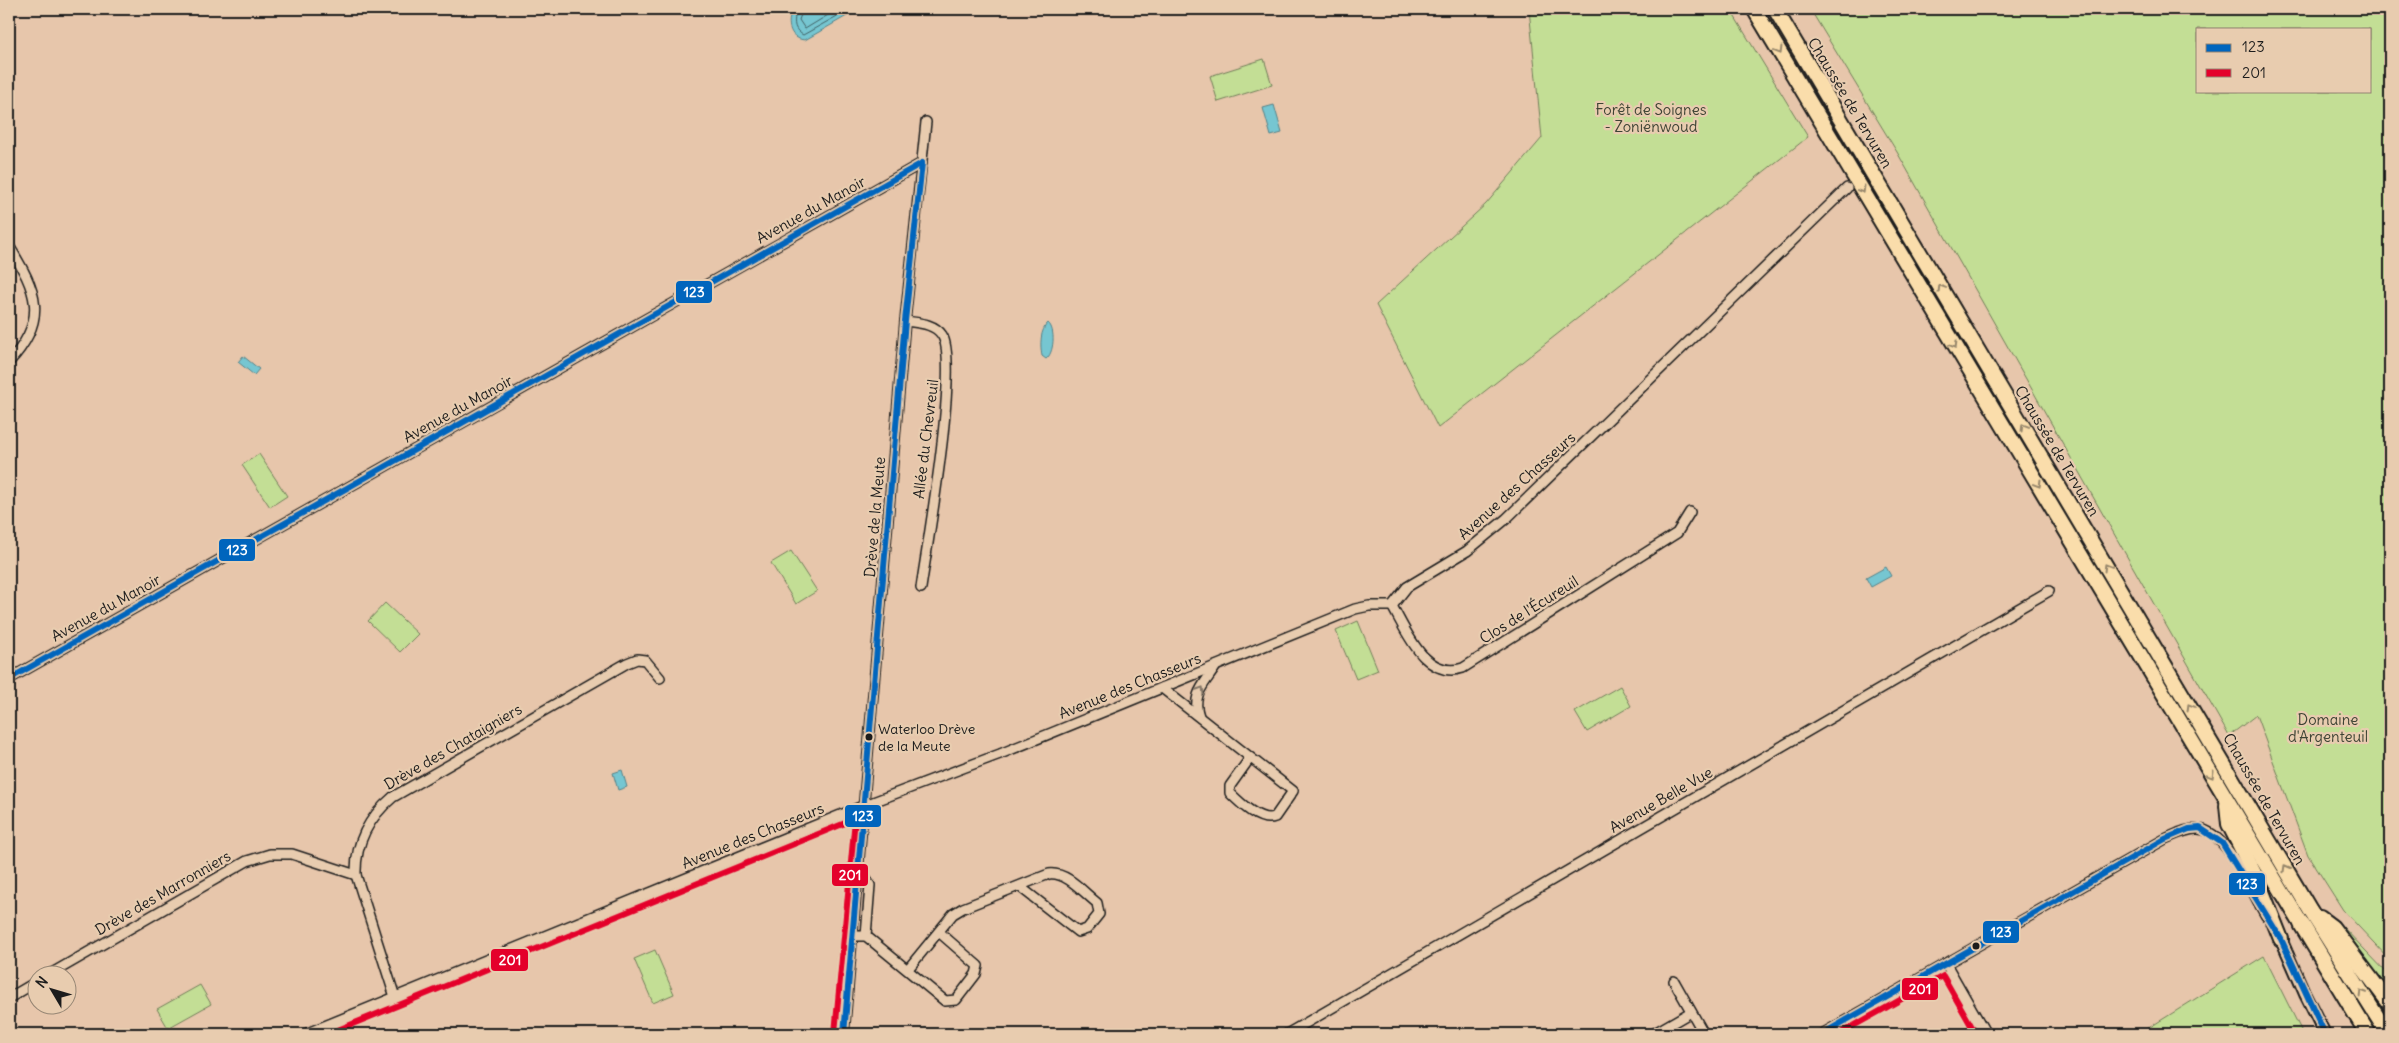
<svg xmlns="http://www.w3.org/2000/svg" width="2399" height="1043" font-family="Delius,sans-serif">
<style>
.green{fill:#c3de95;stroke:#707d58;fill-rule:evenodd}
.water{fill:#76c6d1;stroke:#528289}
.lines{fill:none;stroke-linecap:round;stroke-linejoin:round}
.shore{stroke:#406064;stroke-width:1}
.minor-casing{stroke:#1c1c1c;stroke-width:12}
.tertiary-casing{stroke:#1c1c1c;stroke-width:14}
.trunk-casing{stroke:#1c1c1c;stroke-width:18}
.motorway-casing{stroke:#1c1c1c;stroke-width:19}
.minor{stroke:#e8ccaf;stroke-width:9}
.tertiary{stroke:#e8ccaf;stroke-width:10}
.trunk{stroke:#faddab;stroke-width:14}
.motorway{stroke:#faddab;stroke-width:15}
.bus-1-casing{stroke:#e8ccaf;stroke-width:10}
.bus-2-casing{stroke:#e8ccaf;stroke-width:10}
.bus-1{stroke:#0065bd;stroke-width:6}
.bus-2{stroke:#e4002b;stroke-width:6}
.oneway{stroke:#96866b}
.oneway2{stroke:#827466}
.bus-dot{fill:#1c1c1c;stroke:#e8ccaf;stroke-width:2}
.labels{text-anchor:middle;stroke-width:4.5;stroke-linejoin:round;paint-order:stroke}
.bus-label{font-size:14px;fill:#1c1c1c;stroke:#e8ccaf;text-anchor:start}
.street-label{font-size:15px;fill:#1c1c1c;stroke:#e8ccaf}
.park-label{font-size:15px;fill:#3d4334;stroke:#e8ccaf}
.line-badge{stroke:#e8ccaf;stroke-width:2}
.badge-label{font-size:14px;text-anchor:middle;font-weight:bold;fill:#fff}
</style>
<rect width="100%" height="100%" fill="#e7c6ab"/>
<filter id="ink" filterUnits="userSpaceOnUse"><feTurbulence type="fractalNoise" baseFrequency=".02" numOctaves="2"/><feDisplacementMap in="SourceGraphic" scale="10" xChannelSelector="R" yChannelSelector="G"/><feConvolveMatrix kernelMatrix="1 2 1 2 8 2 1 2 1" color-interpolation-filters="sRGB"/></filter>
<g filter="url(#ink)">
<g class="green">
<path d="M1529 9H1730L1808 137 1438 428 1376 305 1486 204 1542 138Z"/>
<path d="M1810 9H2390V960L2343 910 2308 855 2256 715 2229 736 1897 152ZM2198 29H2370V91H2198Z"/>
<path d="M1264 59 1272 85 1218 102 1210 76Z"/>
<path d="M259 454 287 496 270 507 242 465Z"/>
<path d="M791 551 817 591 796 604 771 563Z"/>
<path d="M385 603 418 634 400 652 368 621Z"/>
<path d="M1358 621 1378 670 1356 679 1336 631Z"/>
<path d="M1620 686 1631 706 1587 732 1575 712Z"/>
<path d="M2340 924 2390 976V990Z"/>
<path d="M655 950 674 994 653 1003 634 959Z"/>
<path d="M2264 956 2303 1034H2139Z"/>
<path d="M200 985 211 1004 168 1028 157 1009Z"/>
</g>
<g class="water">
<path d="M793 9H859L805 40C788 39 786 20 793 9Z"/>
<path d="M1274 105 1282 133 1271 136 1263 108Z"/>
<path d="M1048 323C1056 329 1054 354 1046 359L1042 356C1040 345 1040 330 1048 323Z"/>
<path d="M243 356 259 369 254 375 238 362Z"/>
<path d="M1886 567 1891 576 1871 587 1866 578Z"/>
<path d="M622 770 627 787 618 790 613 773Z"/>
</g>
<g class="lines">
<g class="shore">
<path d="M796 9C795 20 791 28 803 35L850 9"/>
<path d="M803 9 799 20 805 29 838 9"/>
</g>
<g class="minor-casing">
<g id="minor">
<path d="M9 246C37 291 49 319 9 362"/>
<path d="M905 321C918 323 934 323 942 335 960 362 927 546 921 588"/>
<path d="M1392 606C1407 632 1425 680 1463 668L1677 533 1690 512"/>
<path d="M9 679 922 163"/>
<path d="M1162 688 1293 791 1275 817C1260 823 1240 803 1230 793V786L1250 758"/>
<path d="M1199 716C1191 694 1205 684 1216 666"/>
<path d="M857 875 865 878 870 885 866 936"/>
<path d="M853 936H866L945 1001 956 1000 976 974 978 966 939 932"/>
<path d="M1946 964 1986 1034"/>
<path d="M908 969 953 914 963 908 1049 874C1067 872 1083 892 1097 903L1099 914 1087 929 1078 932 1019 886"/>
<path d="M47 976 247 861 270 854H292L356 875"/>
<path d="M1674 981 1704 1034"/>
<path d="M395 997 356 875C355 843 368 818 393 797L627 663 637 659 645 660 660 678"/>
<path d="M9 998 38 981"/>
<path d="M305 1034 865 805 1000 754 1355 609 1369 606H1392L1407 587 1467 551 1506 519 1847 188"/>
<path d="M844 1034 905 321 926 122"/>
<path d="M1287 1034 2049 591"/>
<path d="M1653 1034 1691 1012"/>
<path d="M1822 1034 2165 839C2175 835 2187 828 2198 829 2227 830 2252 894 2266 916"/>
</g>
</g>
<g class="tertiary-casing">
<path id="tertiary" d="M2281 939 2305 994 2325 1034"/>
</g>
<g class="trunk-casing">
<g id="trunk">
<path d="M1754 9 2302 925"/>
<path d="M1775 9 2310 910 2388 1034"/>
<path d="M2227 805 2229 824 2257 879 2281 939"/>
<path d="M2320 918 2332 927 2390 1004"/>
</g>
</g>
<g class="motorway-casing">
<path id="motorway" d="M2302 925 2368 1034"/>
</g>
<use href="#minor" class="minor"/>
<use href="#tertiary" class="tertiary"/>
<use href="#trunk" class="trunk"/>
<use href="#motorway" class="motorway"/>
<g class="bus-1-casing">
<g id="bus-1">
<path d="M9 679 922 163"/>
<path d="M844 1034 905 321 922 163"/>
<path d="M1822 1034 2165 839 2189 829 2200 828 2222 843 2281 939 2325 1034"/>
</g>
</g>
<g class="bus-2-casing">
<g id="bus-2">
<path d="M328 1034 855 819 835 1033"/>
<path d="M1839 1034 1943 976 1976 1034"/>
</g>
</g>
<use href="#bus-1" class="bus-1"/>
<use href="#bus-2" class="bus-2"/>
</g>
<defs><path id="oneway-chevron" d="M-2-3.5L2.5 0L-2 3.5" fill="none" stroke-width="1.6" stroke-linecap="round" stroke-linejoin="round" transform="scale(1.25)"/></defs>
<g class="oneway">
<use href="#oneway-chevron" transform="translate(1779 51) rotate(59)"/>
<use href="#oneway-chevron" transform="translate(1862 190) rotate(59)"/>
<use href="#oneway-chevron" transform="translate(1941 288) rotate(-121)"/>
<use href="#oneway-chevron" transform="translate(1954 345) rotate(59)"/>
<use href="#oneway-chevron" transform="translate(2024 427) rotate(-121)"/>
<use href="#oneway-chevron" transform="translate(2038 484) rotate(59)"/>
<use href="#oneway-chevron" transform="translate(2107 567) rotate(-121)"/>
<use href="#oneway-chevron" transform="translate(2190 707) rotate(-121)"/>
<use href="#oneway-chevron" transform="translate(2211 775) rotate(59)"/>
<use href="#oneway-chevron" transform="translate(2286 868) rotate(-120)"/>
<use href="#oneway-chevron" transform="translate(2362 993) rotate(-122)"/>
</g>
<use class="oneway2" href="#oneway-chevron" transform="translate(1201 690) rotate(-58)"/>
</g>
<g class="bus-dot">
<circle cx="869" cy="737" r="4.5"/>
<circle cx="1976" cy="946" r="4.5"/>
</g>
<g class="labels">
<g class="bus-label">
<text x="878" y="734">Waterloo Drève<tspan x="878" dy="17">de la Meute</tspan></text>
</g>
<g class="street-label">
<text transform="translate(1850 103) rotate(59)" y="5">Chaussée de Tervuren</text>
<text transform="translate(811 210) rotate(-29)" y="5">Avenue du Manoir</text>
<text transform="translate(458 409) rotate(-29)" y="5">Avenue du Manoir</text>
<text transform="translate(926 439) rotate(-83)" y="5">Allée du Chevreuil</text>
<text transform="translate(2057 451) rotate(59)" y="5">Chaussée de Tervuren</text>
<text transform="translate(1517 486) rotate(-42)" y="5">Avenue des Chasseurs</text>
<text transform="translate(875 517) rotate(-85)" y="5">Drève de la Meute</text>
<text transform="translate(106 608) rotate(-29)" y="5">Avenue du Manoir</text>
<text transform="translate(1529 610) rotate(-32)" y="5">Clos de l'Écureuil</text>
<text transform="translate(1130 686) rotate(-22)" y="5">Avenue des Chasseurs</text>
<text transform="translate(453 747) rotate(-30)" y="5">Drève des Chataigniers</text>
<text transform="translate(2264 799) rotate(60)" y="5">Chaussée de Tervuren</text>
<text transform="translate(1661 800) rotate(-30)" y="5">Avenue Belle Vue</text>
<text transform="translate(753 836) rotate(-22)" y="5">Avenue des Chasseurs</text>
<text transform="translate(163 893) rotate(-30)" y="5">Drève des Marronniers</text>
</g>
<g class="park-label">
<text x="1651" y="115">Forêt de Soignes<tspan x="1651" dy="17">- Zoniënwoud</tspan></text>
<text x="2328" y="725">Domaine<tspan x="2328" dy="17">d'Argenteuil</tspan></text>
</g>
</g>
<g class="line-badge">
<rect x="675" y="280" width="38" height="24" rx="5" fill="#0065bd"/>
<rect x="218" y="538" width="38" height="24" rx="5" fill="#0065bd"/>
<rect x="844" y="804" width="38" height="24" rx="5" fill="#0065bd"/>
<rect x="831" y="863" width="38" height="24" rx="5" fill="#e4002b"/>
<rect x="2228" y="872" width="38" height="24" rx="5" fill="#0065bd"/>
<rect x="1982" y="920" width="38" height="24" rx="5" fill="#0065bd"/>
<rect x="490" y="948" width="39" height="24" rx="5" fill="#e4002b"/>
<rect x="1901" y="977" width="38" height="24" rx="5" fill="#e4002b"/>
</g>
<g class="badge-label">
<text x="694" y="297">123</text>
<text x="237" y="555">123</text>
<text x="863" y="821">123</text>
<text x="850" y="880">201</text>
<text x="2247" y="889">123</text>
<text x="2001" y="937">123</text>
<text x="510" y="965">201</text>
<text x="1920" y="994">201</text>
</g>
<rect width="2399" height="1043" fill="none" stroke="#e8ccaf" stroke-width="30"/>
<rect x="15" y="15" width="2369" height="1013" fill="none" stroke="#1c1c1c" stroke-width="2" filter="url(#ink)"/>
<rect x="2196" y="28" width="175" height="65" fill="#e8ccaf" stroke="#968674"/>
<rect x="2206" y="44" width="25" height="8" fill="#0065bd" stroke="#968674"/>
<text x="2242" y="52" font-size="15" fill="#1c1c1c">123</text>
<rect x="2206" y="69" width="25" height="8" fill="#e4002b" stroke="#968674"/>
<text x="2242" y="78" font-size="15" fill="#1c1c1c">201</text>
<g transform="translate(52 990) rotate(308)"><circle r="24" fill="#e8ccaf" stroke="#968674"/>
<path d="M0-4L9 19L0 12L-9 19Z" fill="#1c1c1c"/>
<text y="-8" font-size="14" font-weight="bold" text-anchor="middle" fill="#1c1c1c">N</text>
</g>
</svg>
